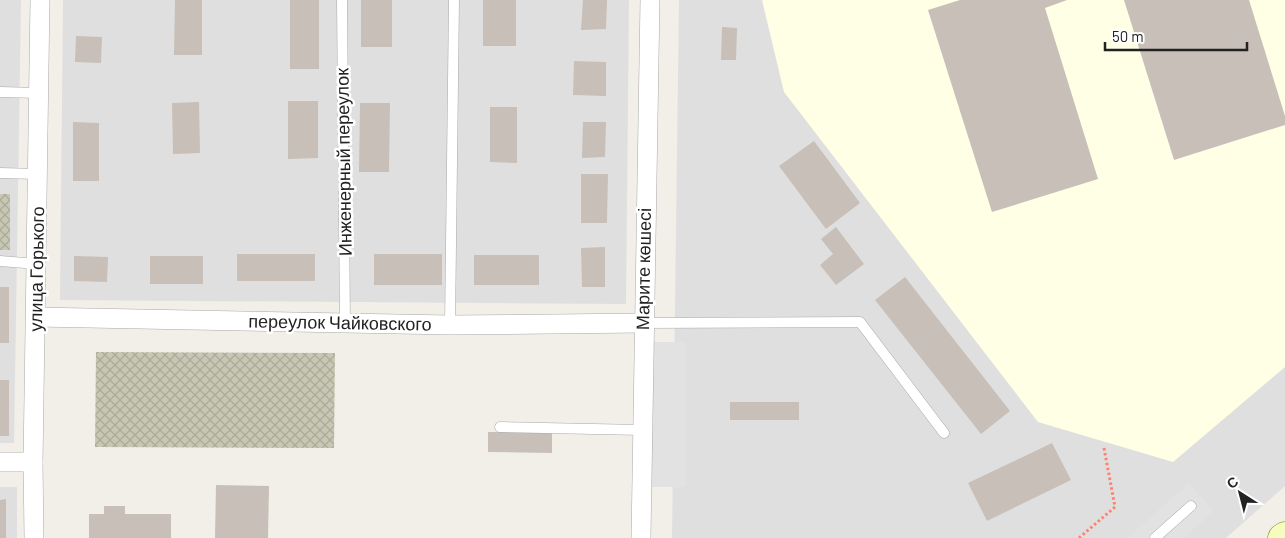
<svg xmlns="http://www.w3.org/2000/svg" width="1285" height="538" font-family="Barlow,sans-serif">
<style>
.residential{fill:#e0dfdf}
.education{fill:#feffe5}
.construction{fill:url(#construction-cross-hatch)}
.parking{fill:#e2e2e2}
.building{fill:#c7bfb8}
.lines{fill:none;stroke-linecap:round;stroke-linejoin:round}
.lane-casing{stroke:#a9a9a9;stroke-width:11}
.street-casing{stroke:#a9a9a9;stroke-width:20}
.secondary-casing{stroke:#6e8002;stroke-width:29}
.path{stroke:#fd826f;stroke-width:3;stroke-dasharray:2.5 2.5;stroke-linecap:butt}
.lane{stroke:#fff;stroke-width:10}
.street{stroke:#fff;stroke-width:19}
.secondary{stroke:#f6fbbe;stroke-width:28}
.labels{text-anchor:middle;stroke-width:5;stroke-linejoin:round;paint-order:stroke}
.street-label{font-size:18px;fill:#222;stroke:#fff}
</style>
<defs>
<pattern id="construction-cross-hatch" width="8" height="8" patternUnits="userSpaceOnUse" patternTransform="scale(1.25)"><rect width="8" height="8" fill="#c7c7b4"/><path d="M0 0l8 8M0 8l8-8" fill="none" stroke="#abab9a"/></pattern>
</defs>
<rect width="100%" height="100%" fill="#f2efe9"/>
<g class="residential">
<path d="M0 0H21L14 443H0Z"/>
<path d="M63 0H629L626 304 60 300Z"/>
<path d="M679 0H1285V486L1226 538H672Z"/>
<rect x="0" y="487" width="17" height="51"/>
</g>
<path class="education" d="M762 0H1285V367L1173 462 1038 422 784 92Z"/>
<g class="construction">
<rect x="0" y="194" width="10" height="56"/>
<path d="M96 352 335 353 334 448 95 447Z"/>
</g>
<g class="parking">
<path d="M651 342H686V487H652Z"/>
<path d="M1189 483 1214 511 1184 538H1127Z"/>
</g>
<g class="building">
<path d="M175 0H202V55H174Z"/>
<rect x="290" y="0" width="29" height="69"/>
<rect x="361" y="0" width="31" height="47"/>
<rect x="483" y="0" width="33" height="46"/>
<path d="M583 0H607L606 29 581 30Z"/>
<path d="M960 0H1067L1045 8 1098 179 992 212 928 10Z"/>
<path d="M1124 0H1249L1285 116V125L1174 160Z"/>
<path d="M722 27 737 28 736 60H721Z"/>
<path d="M76 36 102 37 101 63 75 62Z"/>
<path d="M574 61 606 62V96L573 95Z"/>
<path d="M288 101H318V158L288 159Z"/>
<path d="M199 102 200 153 173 154 172 103Z"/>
<path d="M360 103H390L389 172H359Z"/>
<path d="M490 107H517V163L490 162Z"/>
<path d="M73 122 99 123V181H73Z"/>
<path d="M583 122H606L605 157 582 158Z"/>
<path d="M814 141 860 203 826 229 779 166Z"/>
<path d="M581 174H608L607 223H581Z"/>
<path d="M836 227 864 264 836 285 820 265 833 254 821 239Z"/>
<path d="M605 247V287H582L581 248Z"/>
<rect x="237" y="254" width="78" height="27"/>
<rect x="374" y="254" width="68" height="31"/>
<rect x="474" y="255" width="65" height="30"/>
<path d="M74 256 108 257 107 282 74 281Z"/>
<rect x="150" y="256" width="53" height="28"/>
<path d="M905 277 1010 411 981 434 875 300Z"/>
<rect x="0" y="287" width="9" height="56"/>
<rect x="0" y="380" width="9" height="56"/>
<rect x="730" y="402" width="69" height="18"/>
<path d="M488 432H552V453L488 452Z"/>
<path d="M1052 443 1071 480 987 521 968 483Z"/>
<path d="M216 485 269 486 268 538H215Z"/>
<path d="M6 499V538H0V500Z"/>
<path d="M104 506H125V514H171V538H89V514H104Z"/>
</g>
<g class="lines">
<g class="lane-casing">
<g id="lane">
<path d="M342 0 345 323"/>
<path d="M0 92 39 93"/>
<path d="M0 173 38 174"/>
<path d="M0 261 37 264"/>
<path d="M643 323 860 322 944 433"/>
<path d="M450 325 454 0"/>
<path d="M500 427 642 430"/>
<path d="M1155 538 1191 506"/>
</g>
</g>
<g class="street-casing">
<g id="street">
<path d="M36 317 450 325 643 323"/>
<path d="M0 462H33"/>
<path d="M34 538 33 462 40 0"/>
<path d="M641 538 650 0"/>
</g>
</g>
<g class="secondary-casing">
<path id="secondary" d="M1282 538 1285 536"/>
</g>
<path class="path" d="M1079 538 1115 507 1104 448"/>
<use href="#lane" class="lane"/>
<use href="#street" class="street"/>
<use href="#secondary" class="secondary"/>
</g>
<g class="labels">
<g class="street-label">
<text transform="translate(344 162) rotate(-91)" y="6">Инженерный переулок</text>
<text transform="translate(37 269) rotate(-89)" y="6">улица Горького</text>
<text transform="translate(644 269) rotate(-89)" y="6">Марите көшесі</text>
<text transform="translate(340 323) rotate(1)" y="6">переулок Чайковского</text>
</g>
</g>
<g transform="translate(1240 493) rotate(324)" stroke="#ffffff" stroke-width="4" paint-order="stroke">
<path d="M0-4L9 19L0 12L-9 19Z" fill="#222222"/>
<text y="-8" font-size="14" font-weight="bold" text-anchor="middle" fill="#222222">С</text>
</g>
<path d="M1105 42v8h142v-8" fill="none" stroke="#222222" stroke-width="2.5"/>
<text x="1112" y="42" font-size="15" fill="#222222" stroke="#ffffff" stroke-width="4" paint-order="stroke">50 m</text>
</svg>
